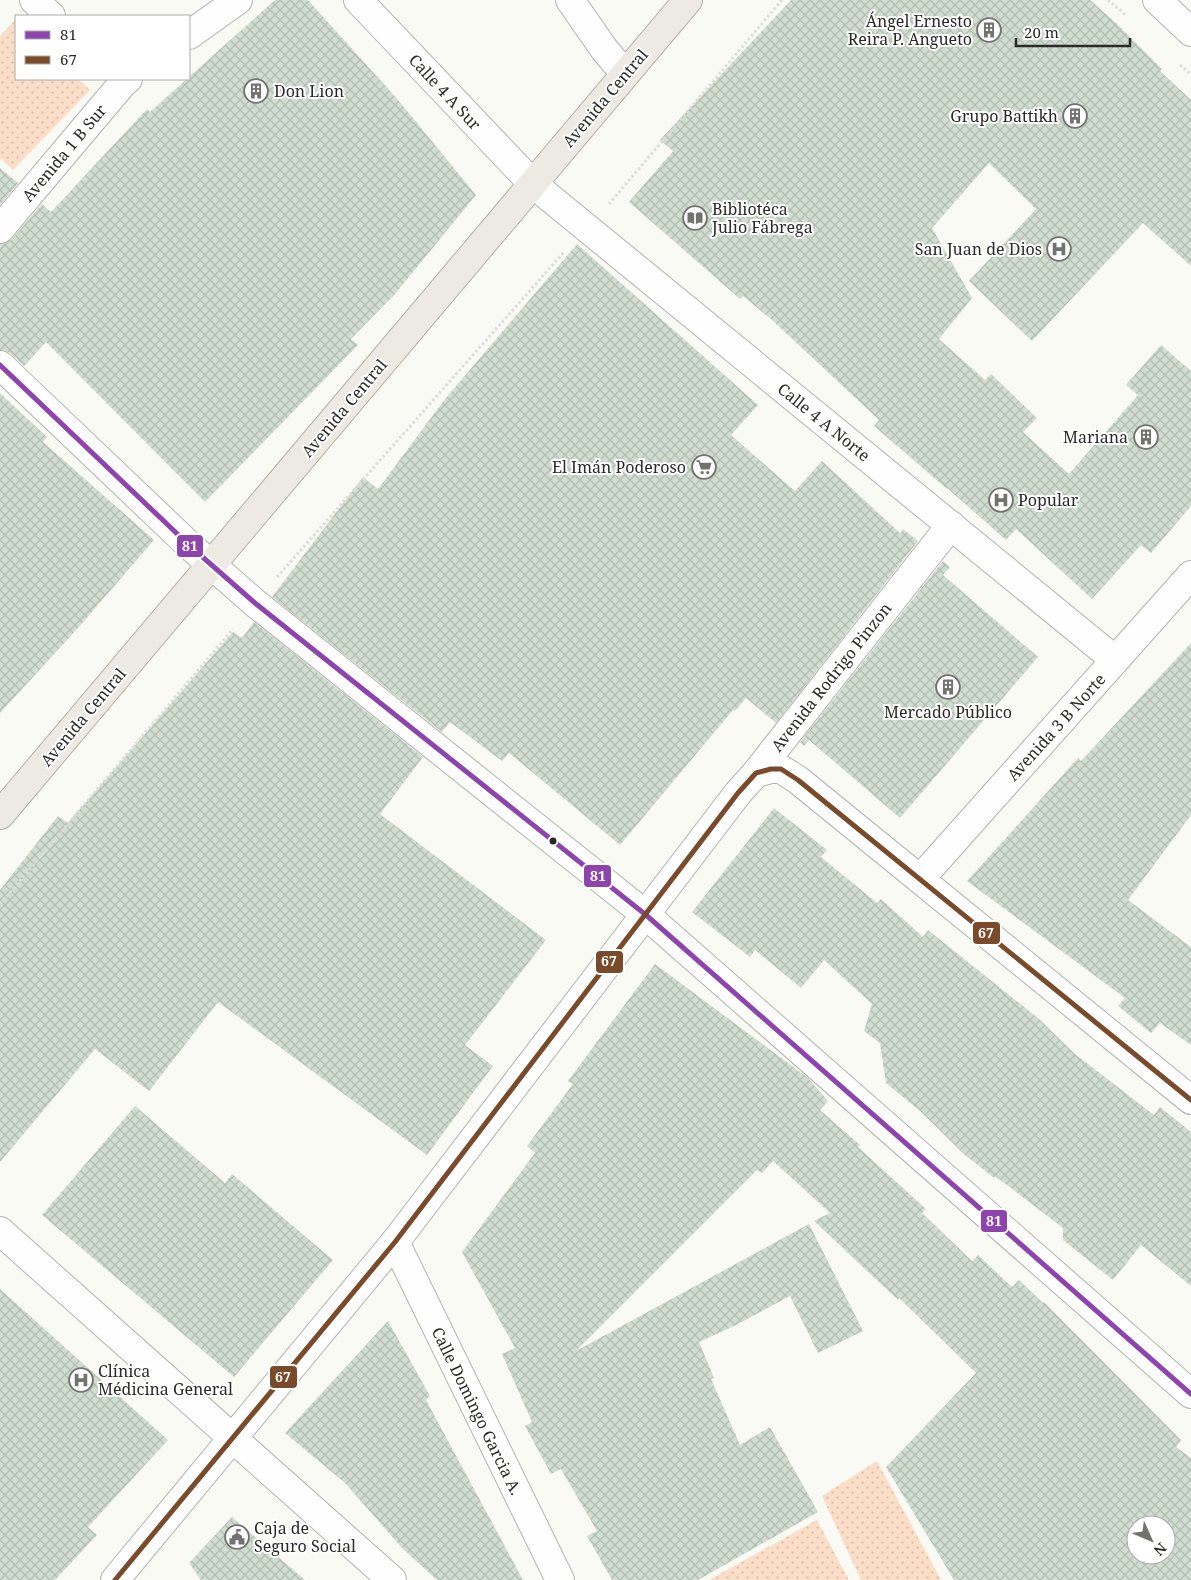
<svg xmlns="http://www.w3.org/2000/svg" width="1191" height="1580" font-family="'Noto Serif',serif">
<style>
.grass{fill:url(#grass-dots)}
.building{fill:url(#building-cross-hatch);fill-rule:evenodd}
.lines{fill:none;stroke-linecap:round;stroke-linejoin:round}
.pedestrian-casing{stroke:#b2b2ae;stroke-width:30}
.minor-casing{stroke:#b2b2ae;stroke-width:30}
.tertiary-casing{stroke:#b2b2ae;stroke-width:30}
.primary-casing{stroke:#b5b0a5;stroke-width:30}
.path{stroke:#dcdcdb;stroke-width:3;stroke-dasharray:2.5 2.5;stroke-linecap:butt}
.pedestrian{stroke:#fefefe;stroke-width:28}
.minor{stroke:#fefefe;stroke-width:28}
.tertiary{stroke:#fefefe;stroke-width:28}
.primary{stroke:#edeae4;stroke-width:28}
.bus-1-casing{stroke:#fff;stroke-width:9}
.bus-2-casing{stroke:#fff;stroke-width:9}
.bus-1{stroke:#8e44ad;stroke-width:5}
.bus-2{stroke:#7a4b2a;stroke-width:5}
.bus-dot{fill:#292a26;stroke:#fff;stroke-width:2}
.labels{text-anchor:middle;stroke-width:4;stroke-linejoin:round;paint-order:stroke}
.poi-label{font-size:16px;fill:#292a26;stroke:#fff;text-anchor:end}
.street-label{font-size:16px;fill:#292a26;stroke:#fff}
.line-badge{stroke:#fff;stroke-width:2}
.badge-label{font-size:14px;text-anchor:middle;font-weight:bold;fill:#fff}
</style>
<defs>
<pattern id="grass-dots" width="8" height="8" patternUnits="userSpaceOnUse" patternTransform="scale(1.25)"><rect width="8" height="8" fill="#fbddc8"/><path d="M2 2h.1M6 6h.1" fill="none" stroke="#d7beac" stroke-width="1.8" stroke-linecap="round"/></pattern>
<pattern id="building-cross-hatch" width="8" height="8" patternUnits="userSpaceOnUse" patternTransform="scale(1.25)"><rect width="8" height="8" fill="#d0ddd0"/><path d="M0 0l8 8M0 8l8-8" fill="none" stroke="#b3beb2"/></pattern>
</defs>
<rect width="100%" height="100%" fill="#fafaf5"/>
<g class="grass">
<path d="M16 19V79H78L90 90 13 170 0 158V36Z"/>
<path d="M877 1461 941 1580H861L822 1496Z"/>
<path d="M817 1520 849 1580H709Z"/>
</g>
<g class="building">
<path d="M275 0H308L399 101 476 195 395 294 351 339 358 345 205 502 46 342 24 366 10 353 4 350H0V244L6 243 12 239 42 204 51 212 147 109 150 112Z"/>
<path d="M791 0H1090L1115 22 1162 69 1160 71 1191 100V266L1143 223 1032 341 969 281 1036 209 989 163 932 228 972 298 939 339 985 380 991 374 1037 418 1023 432 1069 474 1138 395 1126 385 1161 345 1191 371V506L1151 553 1141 545 1092 599 1016 529 1006 540 947 488V489L874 426 879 420 772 320 743 296 740 299 629 202 673 151 660 140Z"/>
<path d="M0 168 18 183 0 205Z"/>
<path d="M577 244 758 405 731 435 795 491 822 461 900 533 903 529 918 541 776 723 746 698 735 711 733 710 620 845 509 753 502 761 450 722 442 732 272 597 363 477 378 489 445 399Z"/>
<path d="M0 393 47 437 43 442 154 540 78 628 0 713Z"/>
<path d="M943 561 950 567 943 575 1038 657 900 818 809 740 804 746 800 742Z"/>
<path d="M254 622 423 757 380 814 546 940 465 1045 493 1066 427 1155 218 1002 149 1091 95 1049 0 1162V890L58 816 68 823 233 632 242 638Z"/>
<path d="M1191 643V815L1128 900 1191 947V1045L1160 1023 1151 1033 1118 1006 1125 998 967 881 1078 758 1081 761Z"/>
<path d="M774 808 827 850 821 857 877 903 881 899 923 937 928 930 1039 1019 1075 1054 1119 1088 1154 1115 1160 1107 1191 1132V1286L1141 1245 1113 1280 1063 1240V1228L995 1176 994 1178 965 1155 920 1111 886 1083 880 1043 864 1031 872 1004 824 960 801 988 755 950 750 957 692 912Z"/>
<path d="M655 964 808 1078 828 1101 820 1110 860 1145 858 1147 926 1209 922 1213 972 1261 978 1255 1012 1287 1019 1280 1043 1303 1044 1302 1181 1440 1176 1447 1191 1458V1580H954L886 1467 976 1373 899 1298 898 1300 814 1221 830 1213 773 1161 762 1173 757 1170 576 1351 809 1224 863 1331 818 1353 790 1296 734 1326 699 1342 714 1378 711 1379 740 1445 770 1427 818 1512 698 1580H612L587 1536 597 1531 561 1469 551 1474 525 1426 532 1422 502 1354 515 1348 462 1252 535 1153 527 1146 573 1084 568 1081ZM1136 1525H1166V1555H1136Z"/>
<path d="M135 1106 225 1183 232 1174 333 1260 234 1377 42 1215Z"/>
<path d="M0 1289 168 1440 88 1527 97 1535 55 1580H0Z"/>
<path d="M388 1321 430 1396 426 1400 523 1580H437L403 1549 345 1483 285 1433Z"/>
<path d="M232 1517 305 1580H201L189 1563Z"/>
</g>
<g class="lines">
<g class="pedestrian-casing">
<path id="pedestrian" d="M756 773 951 525"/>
</g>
<g class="minor-casing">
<g id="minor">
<path d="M34 0 51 16"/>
<path d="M358 0 533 184 1115 660"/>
<path d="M570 0 604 49 625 74"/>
<path d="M1157 0 1191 32"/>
<path d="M189 35 238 0"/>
<path d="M0 229 123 83 128 79"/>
<path d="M0 365 190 546 255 603 646 915 1191 1394"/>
<path d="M920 879 1191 575"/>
<path d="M395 1242 560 1580"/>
<path d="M115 1580 395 1242 738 793 756 773 771 769H781L798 780 1191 1100"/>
</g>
</g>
<g class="tertiary-casing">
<path id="tertiary" d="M0 1231 392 1580"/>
</g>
<g class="primary-casing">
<path id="primary" d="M0 815 688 0"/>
</g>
<g class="path">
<path d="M1108 0 1126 15"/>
<path d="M1180 65 1191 74"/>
<path d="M609 204 782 0"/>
<path d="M277 577 564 252"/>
<path d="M0 904 233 629"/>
</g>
<use href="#pedestrian" class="pedestrian"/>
<use href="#minor" class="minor"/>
<use href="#tertiary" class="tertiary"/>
<use href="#primary" class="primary"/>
<g class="bus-1-casing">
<path id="bus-1" d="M0 365 190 546 255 603 646 915 1191 1394"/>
</g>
<g class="bus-2-casing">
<path id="bus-2" d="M115 1580 395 1242 738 793 756 773 771 769H781L798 780 1191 1100"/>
</g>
<use href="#bus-1" class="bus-1"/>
<use href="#bus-2" class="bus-2"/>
</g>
<defs>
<g id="building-ring" transform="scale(1.25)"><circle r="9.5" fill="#fff" stroke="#72736e" stroke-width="1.5"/><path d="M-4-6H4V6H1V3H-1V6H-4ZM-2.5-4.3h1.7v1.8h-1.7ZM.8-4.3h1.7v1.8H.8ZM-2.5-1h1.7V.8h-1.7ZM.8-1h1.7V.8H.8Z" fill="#72736e"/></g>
<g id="library-ring" transform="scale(1.25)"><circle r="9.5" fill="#fff" stroke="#72736e" stroke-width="1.5"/><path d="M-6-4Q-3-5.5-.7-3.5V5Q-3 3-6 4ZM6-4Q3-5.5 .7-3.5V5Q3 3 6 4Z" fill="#72736e"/></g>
<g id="hospital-ring" transform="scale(1.25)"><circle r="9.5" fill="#fff" stroke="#72736e" stroke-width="1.5"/><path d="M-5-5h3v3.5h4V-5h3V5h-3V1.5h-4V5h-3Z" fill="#72736e"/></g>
<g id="supermarket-ring" transform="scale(1.25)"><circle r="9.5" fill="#fff" stroke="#72736e" stroke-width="1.5"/><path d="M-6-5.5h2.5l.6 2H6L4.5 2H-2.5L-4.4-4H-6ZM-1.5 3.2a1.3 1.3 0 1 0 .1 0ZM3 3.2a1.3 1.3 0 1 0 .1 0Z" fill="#72736e"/></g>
<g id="civic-ring" transform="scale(1.25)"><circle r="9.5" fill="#fff" stroke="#72736e" stroke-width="1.5"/><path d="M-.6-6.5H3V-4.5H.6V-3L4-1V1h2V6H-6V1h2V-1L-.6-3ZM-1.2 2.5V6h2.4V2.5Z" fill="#72736e"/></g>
</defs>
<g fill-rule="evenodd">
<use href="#building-ring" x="989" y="30"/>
<use href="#building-ring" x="256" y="91"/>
<use href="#building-ring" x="1075" y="116"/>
<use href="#library-ring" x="695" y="218"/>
<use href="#hospital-ring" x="1059" y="249"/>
<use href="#building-ring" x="1146" y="437"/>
<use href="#supermarket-ring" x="704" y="467"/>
<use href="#hospital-ring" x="1001" y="500"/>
<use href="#building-ring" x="948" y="687"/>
<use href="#hospital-ring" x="81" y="1380"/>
<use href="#civic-ring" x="237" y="1537"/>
</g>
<circle class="bus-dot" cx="553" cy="841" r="4.5"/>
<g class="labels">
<g class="poi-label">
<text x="972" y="27">Ángel Ernesto<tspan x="972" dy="18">Reira P. Angueto</tspan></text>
<text x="274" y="97" text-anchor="start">Don Lion</text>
<text x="1058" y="122">Grupo Battikh</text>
<text x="712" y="215" text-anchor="start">Bibliotéca<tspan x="712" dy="18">Julio Fábrega</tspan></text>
<text x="1042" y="255">San Juan de Dios</text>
<text x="1128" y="443">Mariana</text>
<text x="686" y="473">El Imán Poderoso</text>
<text x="1018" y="506" text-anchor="start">Popular</text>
<text x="948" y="718" text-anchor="middle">Mercado Público</text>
<text x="98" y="1377" text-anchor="start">Clínica<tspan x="98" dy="18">Médicina General</tspan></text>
<text x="254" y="1534" text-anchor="start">Caja de<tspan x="254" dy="18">Seguro Social</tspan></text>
</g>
<g class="street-label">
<text transform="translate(445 92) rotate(47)" y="6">Calle 4 A Sur</text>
<text transform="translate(605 98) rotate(-50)" y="6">Avenida Central</text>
<text transform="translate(64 153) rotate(-50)" y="6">Avenida 1 B Sur</text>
<text transform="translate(344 408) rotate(-50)" y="6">Avenida Central</text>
<text transform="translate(824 422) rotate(39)" y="6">Calle 4 A Norte</text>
<text transform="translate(831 677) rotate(-52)" y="6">Avenida Rodrigo Pinzon</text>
<text transform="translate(83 717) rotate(-50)" y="6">Avenida Central</text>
<text transform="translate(1056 727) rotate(-48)" y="6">Avenida 3 B Norte</text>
<text transform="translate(477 1411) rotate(64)" y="6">Calle Domingo Garcia A.</text>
</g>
</g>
<g class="line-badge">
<rect x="176" y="534" width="28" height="24" rx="5" fill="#8e44ad"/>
<rect x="583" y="864" width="29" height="24" rx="5" fill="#8e44ad"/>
<rect x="972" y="921" width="29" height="24" rx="5" fill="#7a4b2a"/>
<rect x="595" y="950" width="29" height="24" rx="5" fill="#7a4b2a"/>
<rect x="980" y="1209" width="28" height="24" rx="5" fill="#8e44ad"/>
<rect x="269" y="1365" width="29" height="24" rx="5" fill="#7a4b2a"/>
</g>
<g class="badge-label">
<text x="190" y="551">81</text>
<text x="598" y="881">81</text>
<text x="986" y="938">67</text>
<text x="609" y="966">67</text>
<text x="994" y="1226">81</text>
<text x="283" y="1382">67</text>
</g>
<rect x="15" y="15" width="175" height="65" fill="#ffffff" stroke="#a9aaa8"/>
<rect x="25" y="31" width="25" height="8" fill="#8e44ad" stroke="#a9aaa8"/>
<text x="60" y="40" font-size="15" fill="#292a26">81</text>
<rect x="25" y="56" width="25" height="8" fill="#7a4b2a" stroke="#a9aaa8"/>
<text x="60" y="65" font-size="15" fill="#292a26">67</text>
<g transform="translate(1151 1540) rotate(135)"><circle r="24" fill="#ffffff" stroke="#a9aaa8"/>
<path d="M0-4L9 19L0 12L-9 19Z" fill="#72736e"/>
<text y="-8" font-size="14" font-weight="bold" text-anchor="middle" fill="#292a26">N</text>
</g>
<path d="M1016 38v8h114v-8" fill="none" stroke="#292a26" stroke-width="2.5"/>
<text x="1024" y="38" font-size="15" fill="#292a26" stroke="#ffffff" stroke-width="4" paint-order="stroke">20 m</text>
</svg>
